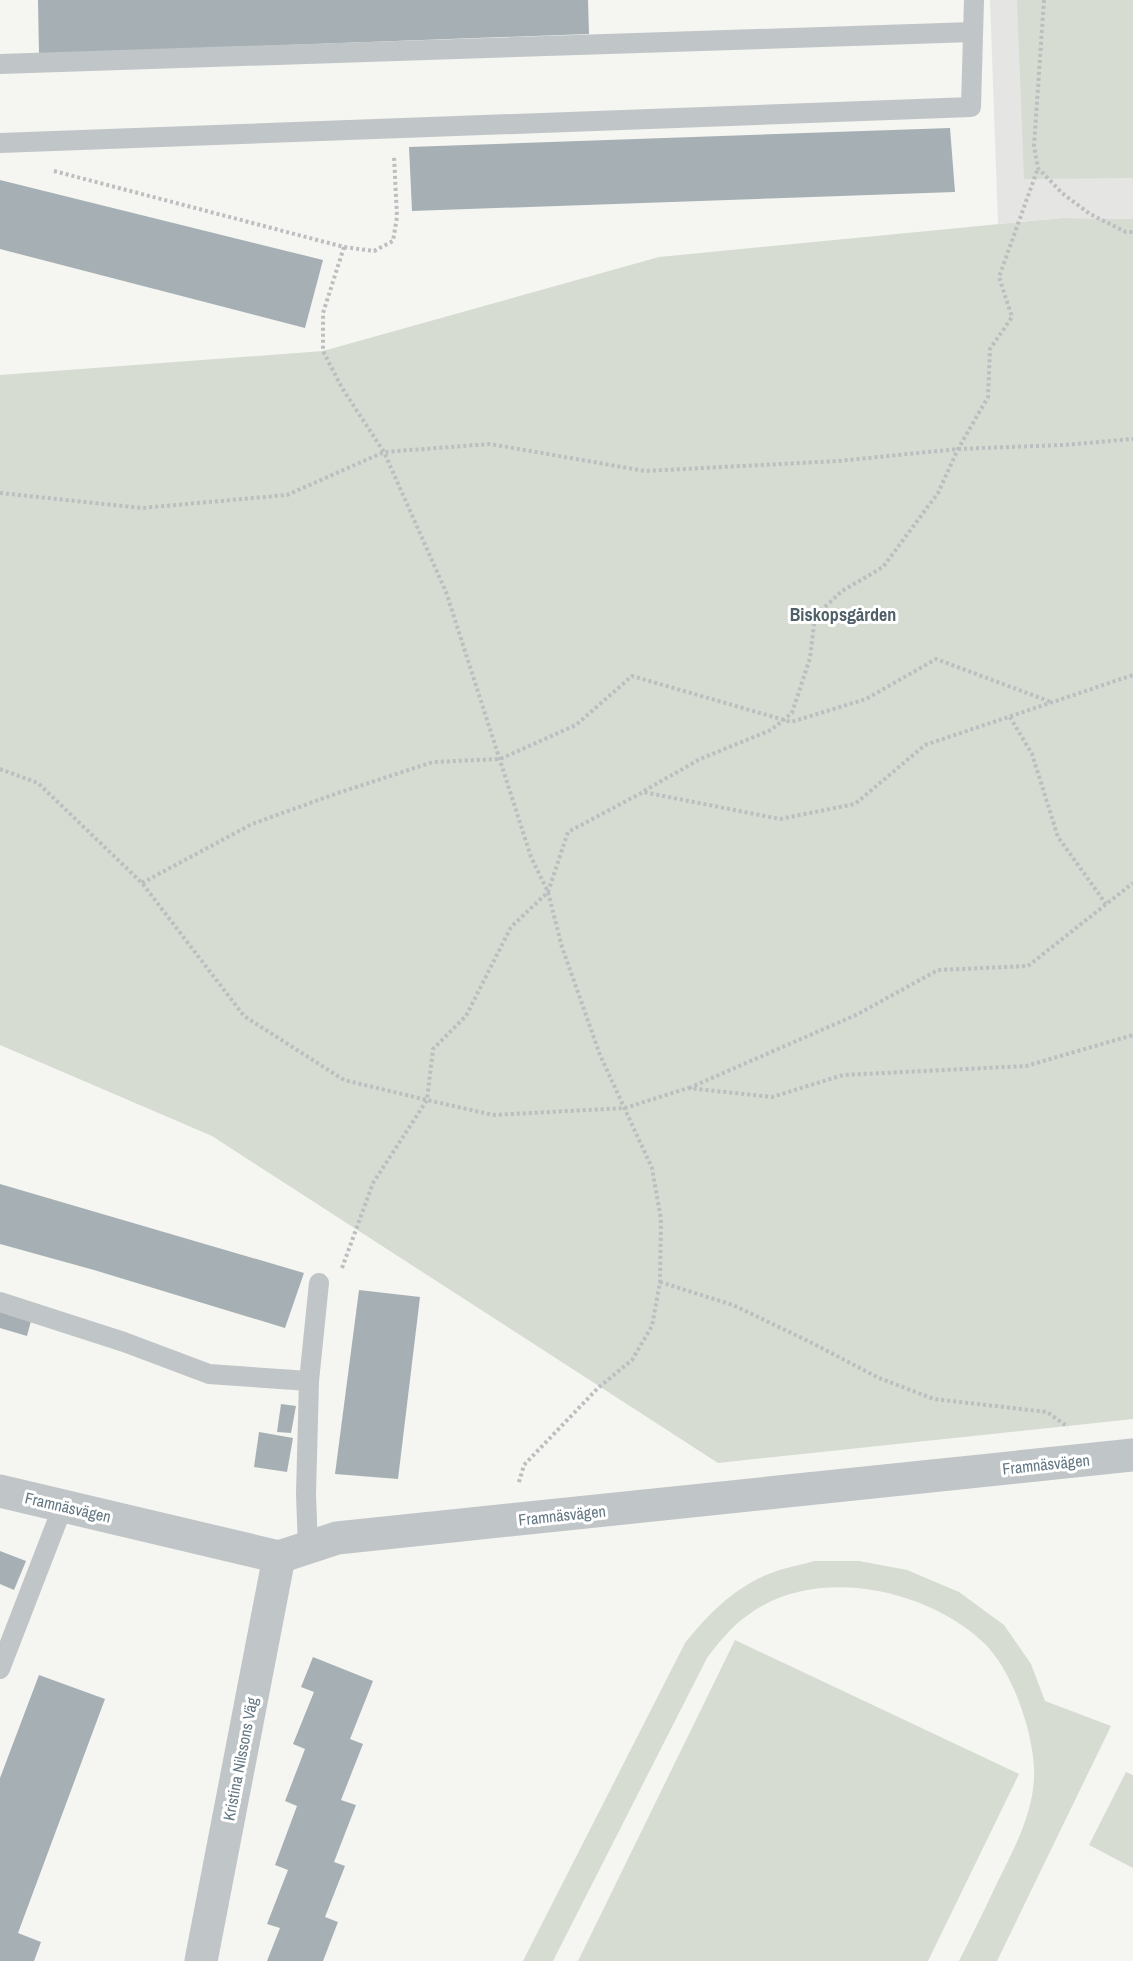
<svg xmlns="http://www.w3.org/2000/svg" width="1133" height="1961" font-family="'Archivo Narrow',sans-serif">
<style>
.built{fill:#e5e6e4}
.green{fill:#d6dcd2}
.building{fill:#a6b0b4}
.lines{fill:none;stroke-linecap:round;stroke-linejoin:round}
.path{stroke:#bcbec0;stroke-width:4;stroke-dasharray:3 3;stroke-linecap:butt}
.service{stroke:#c0c5c7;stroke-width:20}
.minor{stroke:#c0c5c7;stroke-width:33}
.labels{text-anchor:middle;stroke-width:6;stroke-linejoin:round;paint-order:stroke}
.street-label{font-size:16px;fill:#637783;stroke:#fff}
.neighbourhood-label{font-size:18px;font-weight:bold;fill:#516068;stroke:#fff}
</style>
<rect width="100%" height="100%" fill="#f5f5f1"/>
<path class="built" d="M990 0H1133V219L1062 218 998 224Z"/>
<g class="green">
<path d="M1017 0H1133V178L1024 179Z"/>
<path d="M1062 218 1133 219V1419L718 1463 212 1136 0 1045V375L323 351 659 257Z"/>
<path d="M814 1561H859L907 1570 959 1592 1004 1625 1031 1664 1045 1701 1111 1726 997 1961H959C972 1935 985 1909 997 1883 1015 1847 1036 1809 1034 1767 1032 1729 1012 1670 984 1643 926 1588 815 1565 748 1615 732 1626 719 1642 707 1658L553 1961H523L685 1643C709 1613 737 1585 774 1572 787 1567 801 1565 814 1561Z"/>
<path d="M735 1640 1019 1774 928 1961H578Z"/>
<path d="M1126 1772 1133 1775V1868L1089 1845Z"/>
</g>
<g class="building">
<path d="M38 0H588L589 34 39 54Z"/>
<path d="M950 128 955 192 412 211 409 147Z"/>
<path d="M0 180 323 260 305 328 0 249Z"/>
<path d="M0 1184 304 1273 285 1328 94 1270 0 1244Z"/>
<path d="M359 1290 420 1297 398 1479 335 1474Z"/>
<path d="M0 1311 31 1321 27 1336 0 1328Z"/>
<path d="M281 1404 296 1406 291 1433 277 1432Z"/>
<path d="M259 1432 293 1438 287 1472 254 1467Z"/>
<path d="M0 1551 26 1561 14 1590 0 1584Z"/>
<path d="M313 1657 373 1681 350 1739 363 1744 341 1800 356 1805 334 1862 345 1866 325 1917 338 1922 323 1961H267L280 1928 267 1924 288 1870 275 1865 297 1806 285 1801 305 1749 293 1744 314 1692 301 1687Z"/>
<path d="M39 1675 105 1699 18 1933 41 1942 34 1961H0V1778Z"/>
</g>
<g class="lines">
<g class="path">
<path d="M1044 0 1034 146 1038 168 1062 193 1090 214 1126 232H1133"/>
<path d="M54 171 344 247 374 251 393 241 397 217 394 156"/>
<path d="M344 247 323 313V351L342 388 384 452 446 592 531 857 548 892 562 947 600 1055 652 1168 661 1219 660 1282 652 1326 632 1360 598 1388 524 1465 518 1485"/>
<path d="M0 493 142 508 287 495 384 452 490 444 645 471 838 461 958 449 1062 445 1133 439"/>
<path d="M1010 717 1032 754 1058 837 1106 904"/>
<path d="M0 769 38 783 142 883 244 1016 344 1080 427 1100 493 1115 625 1108 688 1088 772 1097 843 1075 1026 1066 1133 1035"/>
<path d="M644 791 700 759 771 730 792 713 810 658 815 616 842 591 883 567 938 493 958 449 988 397 990 349 1012 317 999 277 1038 168"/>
<path d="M142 883 252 824 338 793 433 762 500 759 576 725 632 676 791 722 866 699 936 659 1051 702"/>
<path d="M689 1088 858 1014 938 970 1028 966 1133 883"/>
<path d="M342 1268 373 1183 427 1100 433 1049 466 1016 511 927 548 892 568 832 643 792 780 819 855 804 925 745 1133 675"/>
<path d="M660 1282 733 1305 808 1341 879 1378 934 1399 1047 1412 1068 1427"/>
</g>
<g class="service">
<path d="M0 64 973 32"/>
<path d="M0 143 971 107 974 0"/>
<path d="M0 1302 124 1342 209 1374 309 1381"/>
<path d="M308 1548 306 1494 309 1381 319 1283"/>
<path d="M0 1669 63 1506"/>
</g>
<g class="minor">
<path d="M0 1491 279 1557 337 1538 1133 1455"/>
<path d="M201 1961 279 1557"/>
</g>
</g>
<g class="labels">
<g class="street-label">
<text transform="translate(1046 1464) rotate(-6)" y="6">Framnäsvägen</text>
<text transform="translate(68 1507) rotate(13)" y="6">Framnäsvägen</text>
<text transform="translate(562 1515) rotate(-6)" y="6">Framnäsvägen</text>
<text transform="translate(240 1759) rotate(-79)" y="6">Kristina Nilssons Väg</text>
</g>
<g class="neighbourhood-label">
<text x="843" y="621">Biskopsgården</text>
</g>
</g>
</svg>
